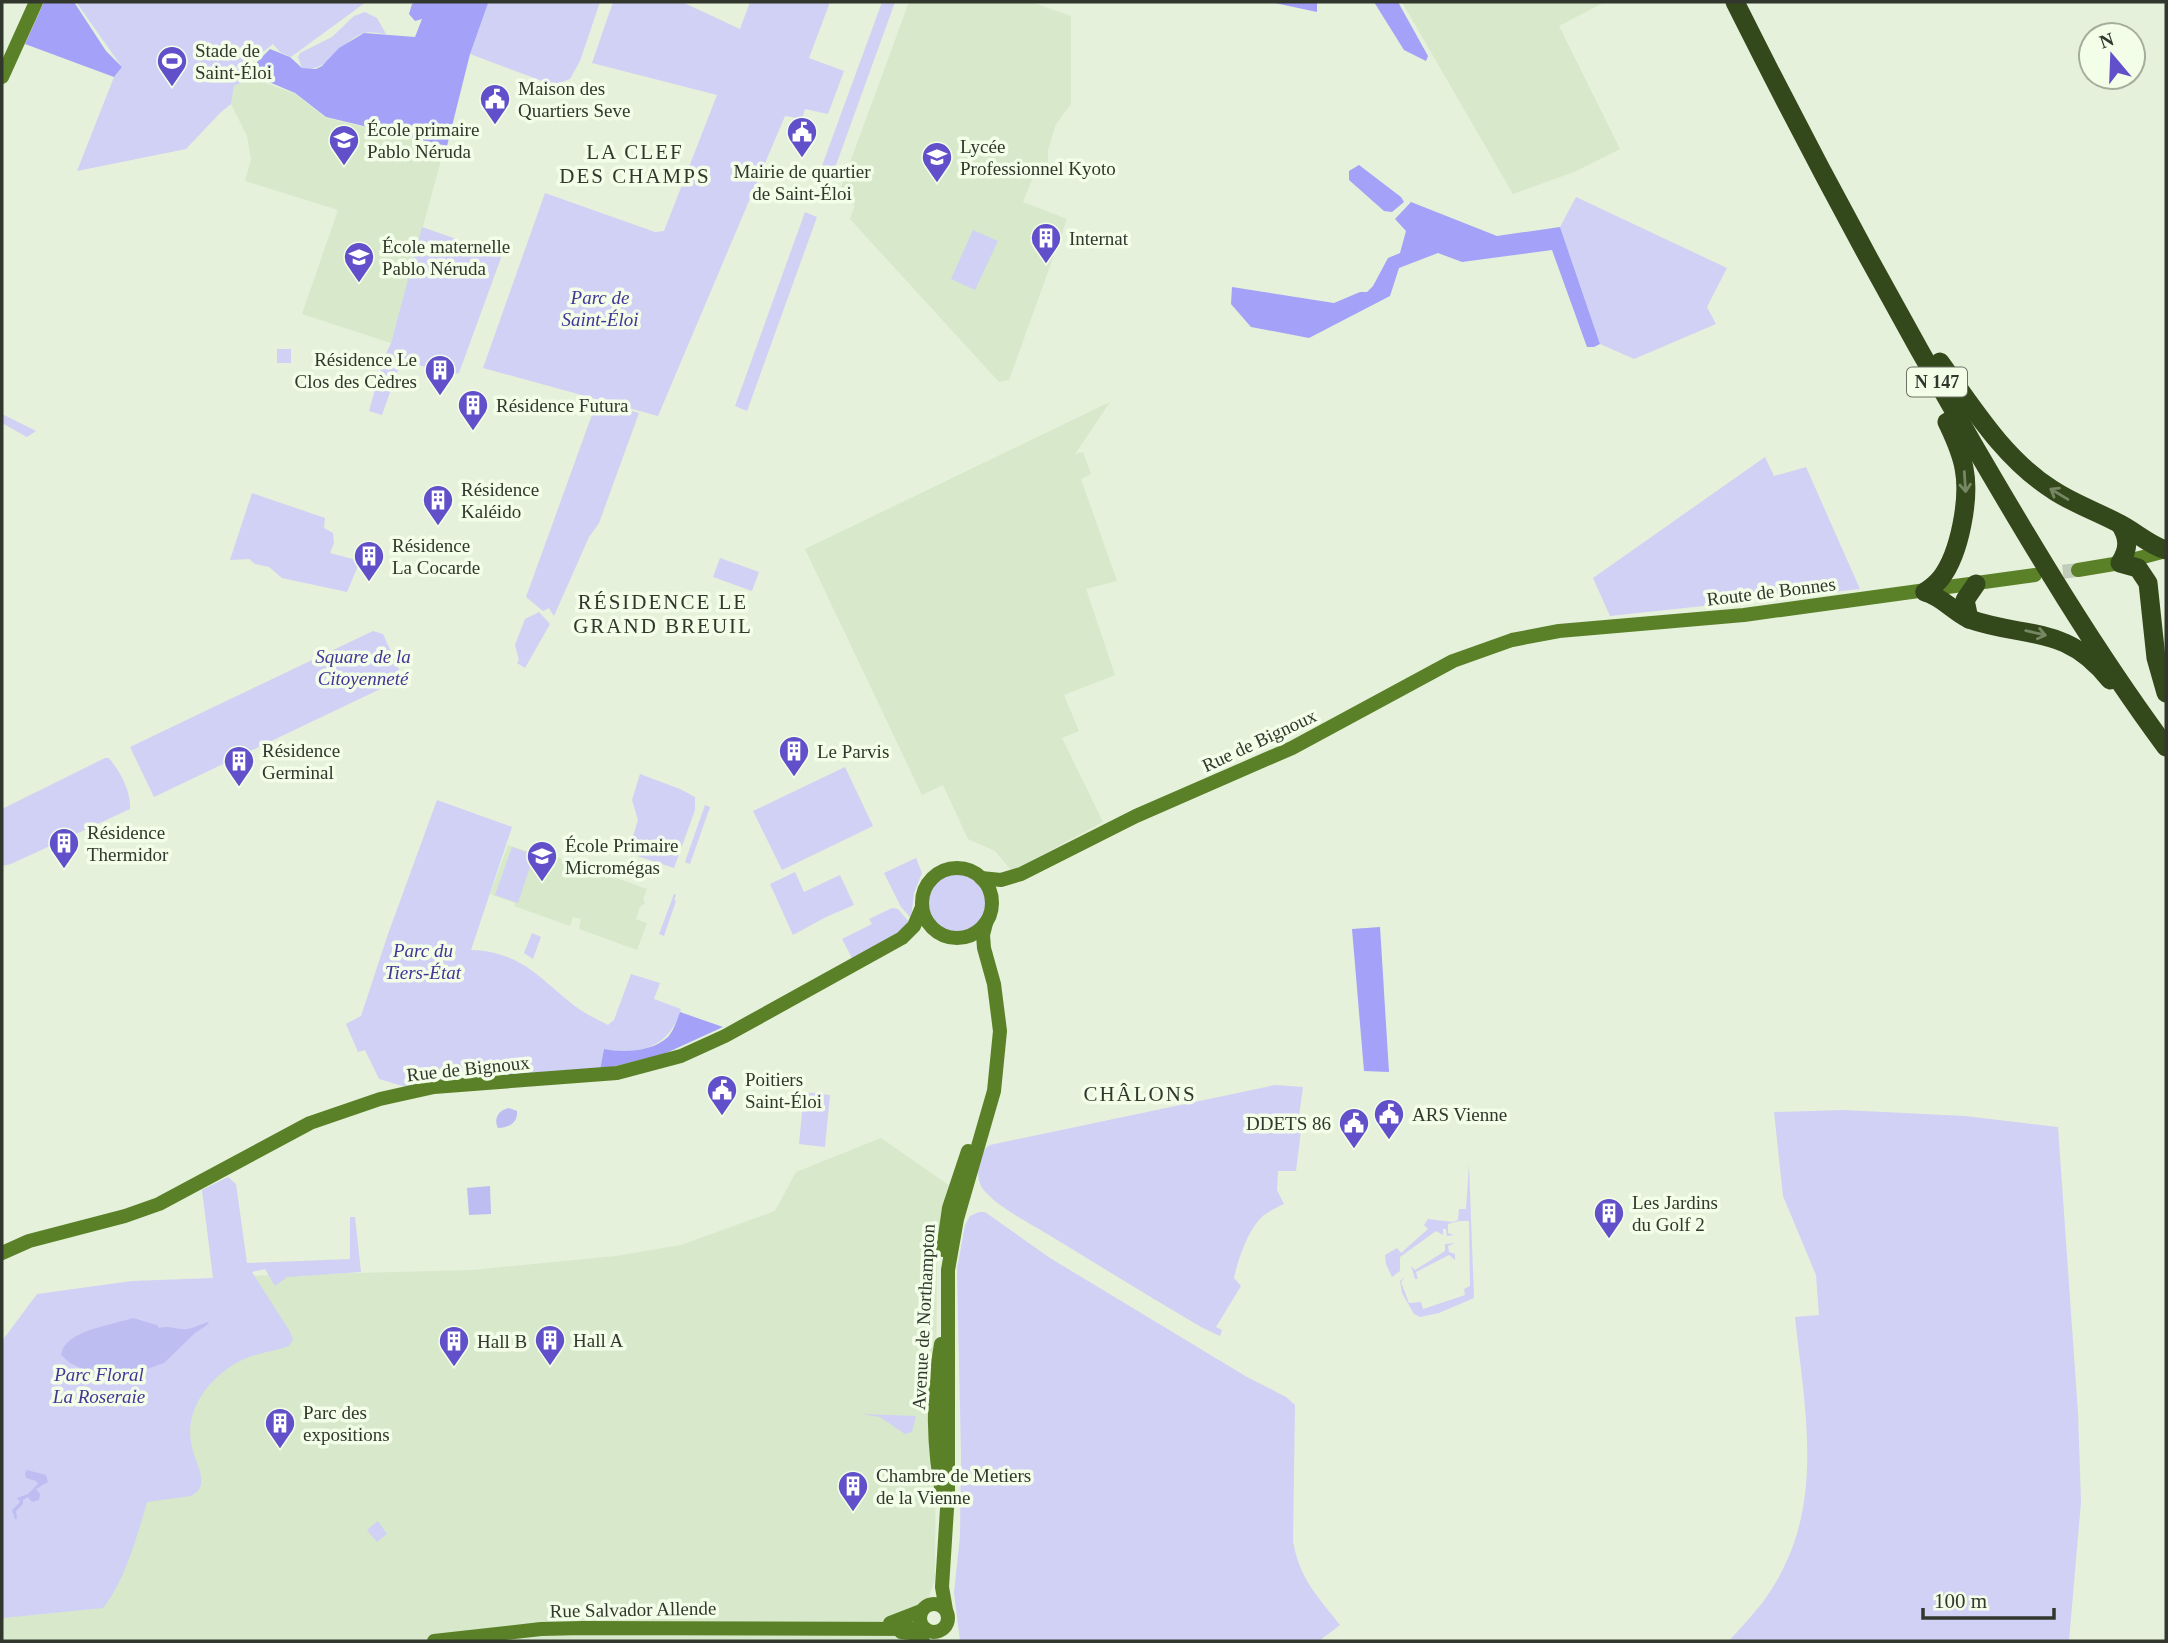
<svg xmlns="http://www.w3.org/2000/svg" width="2168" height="1643" font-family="'Times New Roman',serif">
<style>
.built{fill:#d8e8cb}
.green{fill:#d1d1f5}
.forest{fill:#a4a1f8}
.water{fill:#bdbdf2}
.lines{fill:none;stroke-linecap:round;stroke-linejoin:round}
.secondary-tunnel{stroke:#c1ccb8;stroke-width:14;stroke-dasharray:14 7;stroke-linecap:butt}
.secondary{stroke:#5a8128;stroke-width:14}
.highway{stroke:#33481b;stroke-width:19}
.oneway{stroke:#768863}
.labels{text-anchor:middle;stroke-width:7;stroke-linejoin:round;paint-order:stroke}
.shield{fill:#f2fee8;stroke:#6c7366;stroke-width:2}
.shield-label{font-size:18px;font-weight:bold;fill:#32372e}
.poi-label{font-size:19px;fill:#32372e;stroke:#f2fee8;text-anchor:start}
.park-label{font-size:19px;font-style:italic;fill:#453498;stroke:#f2fee8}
.street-label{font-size:19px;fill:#32372e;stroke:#f2fee8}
.neighbourhood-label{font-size:21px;letter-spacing:2px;fill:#32372e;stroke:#f2fee8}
</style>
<rect width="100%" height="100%" fill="#e5f1da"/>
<g class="built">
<path d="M909 2H1031L1071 16V104L1056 124 1048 150V169L1037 167 1023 202 1067 219 1009 380 999 382 850 219 855 205 837 198Z"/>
<path d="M1402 2H1605L1559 26 1620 149 1574 172 1513 194Z"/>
<path d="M253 78 295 94 326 118 445 146 391 343 302 314 338 210 245 181 251 159 247 136 231 104 234 86Z"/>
<path d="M1110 402 1075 454 1083 452 1091 474 1081 479 1117 581 1086 589 1115 675 1064 695 1079 731 1062 738 1103 822 1012 871 995 851 968 839 943 785 922 795 805 549Z"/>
<path d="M508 845 535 854 533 860 536 862 540 851 647 889 643 899 645 903 640 907 636 919 647 923 637 950 579 929 581 919 573 917 570 926 514 906 515 903 490 894Z"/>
<path d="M881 1138 950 1186 937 1239 935 1580 912 1641H2V1408L241 1276 472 1270 616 1256 681 1245 775 1211 796 1172Z"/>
</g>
<g class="green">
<path d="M76 2H366L291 57 280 52 273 44 242 68 253 78 234 86 231 104 220 113 186 149 77 171 114 77 122 67Z"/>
<path d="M486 2H600L580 61 570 79 553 85 470 54Z"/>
<path d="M613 2H682L740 29 750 2H830L809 58 844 71 828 114 805 109 802 119 785 116 658 416 483 368 545 193 655 232 664 231 717 95 592 63Z"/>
<path d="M882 2H895L827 190 815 185Z"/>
<path d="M365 12 377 18 386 34C380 34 370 31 364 33 340 40 329 74 302 68L298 57 300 53 332 37 354 16Z"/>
<path d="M1576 197 1727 268 1707 307 1716 324 1634 359 1600 344 1560 227Z"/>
<path d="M805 212 817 217 747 411 735 406Z"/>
<path d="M422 227 502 255 459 373 456 374 401 361 382 415 369 411 384 358 391 343Z"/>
<path d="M973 230 998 241 975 290 951 279Z"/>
<rect x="277" y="349" width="14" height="14"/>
<path d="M597 401 639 413 599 523 589 537 554 616 549 608 543 611 526 597Z"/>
<path d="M2 414 36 431 27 437 2 423Z"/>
<path d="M1765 457 1774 476 1806 467 1860 589 1610 616 1593 578Z"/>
<path d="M252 493 325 518 324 528 333 533 334 543 330 553 360 561 347 592 282 578 269 567 255 564 249 559 230 560Z"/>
<path d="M720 558 759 572 752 591 713 577Z"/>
<path d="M539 612 550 624 525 668 517 663 519 660 515 645 525 619Z"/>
<path d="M373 631 383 634 400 672 397 681 154 797 130 747Z"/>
<path d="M105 758H109C120 772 131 790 130 809L11 864 2 866V809Z"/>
<path d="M845 767 873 826 782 870 753 811Z"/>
<path d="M640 774 680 789 695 797V810L674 868 628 853 638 820 632 800Z"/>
<path d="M437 800 512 827 471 950C524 952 540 980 579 1009 588 1015 598 1020 608 1025L614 1020 631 974 660 983 654 999 681 1009C670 1047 640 1056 604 1049L600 1070 406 1087 379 1079 365 1050 358 1052 346 1024 361 1016 388 934Z"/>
<path d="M705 805 710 807 690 864 685 862Z"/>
<path d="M512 847 534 855 518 903 495 895Z"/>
<path d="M916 858 922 873 914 893 911 918 901 907 884 873Z"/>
<path d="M795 872 804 892 840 875 854 905 826 917 793 935 770 884Z"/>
<circle cx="956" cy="904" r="30"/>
<path d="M674 894 676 895 674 900 676 901 664 936 659 934Z"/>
<path d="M892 908 898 909 909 922 899 934 852 958 842 939 872 924 869 919Z"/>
<path d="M532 933 541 937 533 959 524 953Z"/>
<path d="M1275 1085 1303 1087 1297 1130 1301 1131 1296 1171H1278L1277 1190 1284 1204C1277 1207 1270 1211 1264 1215 1249 1227 1238 1259 1234 1278L1241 1286 1216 1327 1222 1330 1220 1336 1201 1327C1150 1297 1100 1266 1049 1235 1030 1223 997 1207 983 1189 974 1178 978 1151 990 1145Z"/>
<path d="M804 1092 830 1095 825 1147 799 1144Z"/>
<path d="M1843 1110 1965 1116 2058 1127 2078 1413 2081 1502 2069 1641H1729C1742 1626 1756 1612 1767 1596 1827 1510 1805 1414 1795 1317L1819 1315 1816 1275 1783 1196 1774 1112Z"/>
<path d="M1469 1164 1474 1298 1439 1313 1420 1317 1414 1314 1402 1293 1400 1281 1405 1277 1401 1282 1409 1303 1421 1302 1423 1309 1465 1295 1464 1289 1470 1286 1469 1221H1459L1448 1224V1233L1454 1235 1447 1236 1446 1229H1443V1235L1436 1231 1400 1257V1271L1392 1277 1386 1264 1385 1255 1397 1248 1401 1253 1428 1229 1424 1225 1428 1219 1453 1222 1458 1220 1459 1209H1466Z"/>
<path d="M228 1177 236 1184 247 1263 350 1259V1217H355L361 1272 287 1277 275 1286 265 1269 252 1272 289 1330 293 1339 289 1346C272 1352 254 1353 238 1362 208 1379 183 1411 192 1447 194 1458 203 1473 201 1484 200 1490 196 1493 191 1496L147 1502C138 1534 124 1583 103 1608L3 1618 2 1341 37 1294 132 1281 213 1278 202 1190Z"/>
<path d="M979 1212H985L1050 1258 1247 1377 1286 1397 1295 1405 1293 1541C1299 1578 1318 1597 1340 1625L1319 1641H960L954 1593 960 1536 961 1454 957 1269 965 1225 970 1216Z"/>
<path d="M1455 1243 1448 1246 1449 1252 1455 1254V1260L1449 1255 1416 1272 1418 1279H1415L1411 1266 1415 1270 1445 1251V1244Z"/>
<path d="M860 1414 916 1416 912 1432 905 1434 880 1417Z"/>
<path d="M378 1521 387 1534 377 1542 367 1530Z"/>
</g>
<g class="forest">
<path d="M44 2H74L106 51 122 67 114 77 25 44Z"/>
<path d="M416 2 488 3 470 54 447 146 326 117 295 93 255 76 257 62 270 49 290 57 302 68 316 69 322 66 339 48 364 33 415 37 422 19 415 21 409 14 412 4Z"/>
<path d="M1270 2H1317V12Z"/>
<path d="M1374 2H1398L1428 56 1426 61 1404 50Z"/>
<path d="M1359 165 1401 197 1404 202 1392 212 1384 211 1349 180V171Z"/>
<path d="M1411 202 1497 236 1560 227 1600 344 1594 347H1587L1552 250 1462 262 1438 253 1399 268 1390 296 1309 338 1251 327 1231 304 1232 287 1334 303 1360 292H1367L1373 286 1388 258 1400 253 1406 231 1395 219Z"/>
<path d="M1380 927 1389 1072 1364 1071 1352 929Z"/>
<path d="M680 1012 723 1027 664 1054 600 1070 604 1049C623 1053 652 1052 668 1037 674 1030 677 1020 680 1012Z"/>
</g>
<g class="water">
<path d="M509 1108 517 1111C518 1123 508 1128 498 1128 493 1118 499 1110 509 1108Z"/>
<path d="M490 1186 491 1214 469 1215 467 1188Z"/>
<path d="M133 1318 157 1325 159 1328C168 1325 177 1330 187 1329 195 1328 202 1323 209 1322L207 1325 195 1333 164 1363 144 1370 132 1378 125 1377 107 1381 70 1363 61 1355C64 1330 113 1325 133 1318Z"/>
<path d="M27 1470 46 1475 48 1482 36 1489 40 1494 39 1500 32 1502 28 1497 23 1500V1504L16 1511 17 1519H15L12 1510 20 1502 17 1498 28 1494 38 1484 36 1481 26 1478 25 1473Z"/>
</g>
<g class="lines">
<path class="secondary-tunnel" d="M2042 574 2078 570"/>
<g class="secondary">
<path d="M2 77 36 2"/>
<path d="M2078 570 2120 563 2166 551"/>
<circle cx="957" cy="903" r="35"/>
<path d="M981 878 1001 880 1021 874 1136 816 1292 748 1453 661 1512 640 1559 631 1744 615 2035 575"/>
<path d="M943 1250 949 1208 968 1151"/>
<path d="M2 1253 29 1241 125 1216 159 1204 310 1123 380 1099 434 1087 617 1073 681 1056 725 1036 902 938 914 926 922 907"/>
<path d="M941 1344C932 1393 933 1448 943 1498"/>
<circle cx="934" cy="1618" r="14"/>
<path d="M946 1610 942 1587 948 1493V1270L957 1219 994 1091 1000 1031 994 984 984 948 983 935 986 923"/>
<path d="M890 1623 921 1611"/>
<path d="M901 1632 911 1633 923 1641"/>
<path d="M434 1641 541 1629 583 1628 925 1629"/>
</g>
<g class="highway">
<path d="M1735 2C1810 152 1889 299 1973 444 2033 547 2095 651 2166 747"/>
<path d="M1940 362C1973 408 2004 459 2053 490 2074 504 2098 512 2120 524 2136 532 2149 545 2166 550"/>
<path d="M2120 524C2129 538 2129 549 2120 563L2138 568 2148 583 2156 658 2166 693"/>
<path d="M1925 592C1942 597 1953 611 1969 619 2026 639 2066 624 2110 680"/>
<path d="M1925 592C1931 588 1937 583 1941 578 1960 553 1970 498 1964 468 1961 451 1954 437 1947 422"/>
<path d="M1969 619 1965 600 1976 584"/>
</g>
</g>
<defs><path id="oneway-shaft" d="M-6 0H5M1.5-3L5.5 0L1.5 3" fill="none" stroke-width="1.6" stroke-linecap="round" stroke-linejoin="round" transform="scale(1.75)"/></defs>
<g class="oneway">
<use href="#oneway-shaft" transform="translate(1965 482) rotate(86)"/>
<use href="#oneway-shaft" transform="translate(2059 494) rotate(-149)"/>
<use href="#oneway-shaft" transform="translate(2036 633) rotate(13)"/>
</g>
<defs>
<g id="stadium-pin" transform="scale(1.575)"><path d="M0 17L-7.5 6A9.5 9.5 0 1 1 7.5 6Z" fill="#6150c9" stroke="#f2fee8"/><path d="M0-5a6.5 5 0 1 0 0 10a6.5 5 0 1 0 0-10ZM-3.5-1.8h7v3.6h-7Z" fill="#fff"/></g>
<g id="civic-pin" transform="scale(1.575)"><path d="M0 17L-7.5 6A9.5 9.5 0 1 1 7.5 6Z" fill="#6150c9" stroke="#f2fee8"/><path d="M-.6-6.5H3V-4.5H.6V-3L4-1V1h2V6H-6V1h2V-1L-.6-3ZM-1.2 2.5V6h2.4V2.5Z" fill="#fff"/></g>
<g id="school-pin" transform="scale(1.575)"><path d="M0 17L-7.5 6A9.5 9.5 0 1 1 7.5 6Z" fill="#6150c9" stroke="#f2fee8"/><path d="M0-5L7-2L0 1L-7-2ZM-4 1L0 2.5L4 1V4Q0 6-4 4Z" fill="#fff"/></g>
<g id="building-pin" transform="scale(1.575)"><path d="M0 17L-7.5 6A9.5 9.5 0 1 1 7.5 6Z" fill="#6150c9" stroke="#f2fee8"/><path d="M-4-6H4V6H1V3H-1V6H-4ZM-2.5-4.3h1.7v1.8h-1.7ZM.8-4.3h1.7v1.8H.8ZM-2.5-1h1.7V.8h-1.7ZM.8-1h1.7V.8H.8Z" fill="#fff"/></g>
</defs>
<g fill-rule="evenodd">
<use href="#stadium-pin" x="172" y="61"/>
<use href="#civic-pin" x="495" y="99"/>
<use href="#civic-pin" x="802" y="132"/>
<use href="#school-pin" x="344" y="140"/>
<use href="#school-pin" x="937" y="157"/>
<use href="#building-pin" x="1046" y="238"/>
<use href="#school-pin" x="359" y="257"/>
<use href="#building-pin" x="440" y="370"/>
<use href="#building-pin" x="473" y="405"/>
<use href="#building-pin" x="438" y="500"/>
<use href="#building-pin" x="369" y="556"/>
<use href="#building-pin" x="794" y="751"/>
<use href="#building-pin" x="239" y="761"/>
<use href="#building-pin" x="64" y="843"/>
<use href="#school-pin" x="542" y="856"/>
<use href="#civic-pin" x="722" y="1090"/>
<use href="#civic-pin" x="1389" y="1114"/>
<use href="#civic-pin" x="1354" y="1123"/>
<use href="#building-pin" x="1609" y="1213"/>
<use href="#building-pin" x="550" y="1340"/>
<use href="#building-pin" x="454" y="1341"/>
<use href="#building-pin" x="280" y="1423"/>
<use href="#building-pin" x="853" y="1486"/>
</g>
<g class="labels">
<rect class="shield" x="1907" y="367.5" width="60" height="29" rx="5"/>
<g class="shield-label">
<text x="1937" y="388">N 147</text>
</g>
<g class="poi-label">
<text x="195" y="57">Stade de<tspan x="195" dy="22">Saint-Éloi</tspan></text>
<text x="518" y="95">Maison des<tspan x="518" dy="22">Quartiers Seve</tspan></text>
<text x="367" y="136">École primaire<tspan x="367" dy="22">Pablo Néruda</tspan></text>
<text x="960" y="153">Lycée<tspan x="960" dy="22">Professionnel Kyoto</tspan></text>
<text x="802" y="178" text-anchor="middle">Mairie de quartier<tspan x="802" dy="22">de Saint-Éloi</tspan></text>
<text x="1069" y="245">Internat</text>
<text x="382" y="253">École maternelle<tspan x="382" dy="22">Pablo Néruda</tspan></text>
<text x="417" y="366" text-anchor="end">Résidence Le<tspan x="417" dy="22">Clos des Cèdres</tspan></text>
<text x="496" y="412">Résidence Futura</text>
<text x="461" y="496">Résidence<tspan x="461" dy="22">Kaléido</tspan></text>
<text x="392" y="552">Résidence<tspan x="392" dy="22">La Cocarde</tspan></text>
<text x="262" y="757">Résidence<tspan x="262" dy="22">Germinal</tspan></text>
<text x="817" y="758">Le Parvis</text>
<text x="87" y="839">Résidence<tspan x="87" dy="22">Thermidor</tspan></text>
<text x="565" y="852">École Primaire<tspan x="565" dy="22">Micromégas</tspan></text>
<text x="745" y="1086">Poitiers<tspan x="745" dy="22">Saint-Éloi</tspan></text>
<text x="1412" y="1121">ARS Vienne</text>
<text x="1331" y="1130" text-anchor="end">DDETS 86</text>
<text x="1632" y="1209">Les Jardins<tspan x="1632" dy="22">du Golf 2</tspan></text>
<text x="573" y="1347">Hall A</text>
<text x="477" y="1348">Hall B</text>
<text x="303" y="1419">Parc des<tspan x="303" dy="22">expositions</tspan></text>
<text x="876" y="1482">Chambre de Metiers<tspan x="876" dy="22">de la Vienne</tspan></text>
</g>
<g class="park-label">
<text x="600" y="304">Parc de<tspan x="600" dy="22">Saint-Éloi</tspan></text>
<text x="363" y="663">Square de la<tspan x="363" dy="22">Citoyenneté</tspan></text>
<text x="423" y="957">Parc du<tspan x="423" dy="22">Tiers-État</tspan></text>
<text x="99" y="1381">Parc Floral<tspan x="99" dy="22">La Roseraie</tspan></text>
</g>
<g class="street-label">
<text transform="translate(1771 591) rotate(-7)" y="7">Route de Bonnes</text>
<text transform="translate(1259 740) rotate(-25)" y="7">Rue de Bignoux</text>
<text transform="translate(468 1068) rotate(-6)" y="7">Rue de Bignoux</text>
<text transform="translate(923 1317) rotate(-87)" y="7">Avenue de Northampton</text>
<text transform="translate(633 1609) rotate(-1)" y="7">Rue Salvador Allende</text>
</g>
<g class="neighbourhood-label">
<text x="635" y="159">LA CLEF<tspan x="635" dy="24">DES CHAMPS</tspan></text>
<text x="663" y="609">RÉSIDENCE LE<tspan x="663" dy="24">GRAND BREUIL</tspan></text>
<text x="1140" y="1101">CHÂLONS</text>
</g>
</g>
<rect width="2168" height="1643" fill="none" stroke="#32372e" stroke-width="7"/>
<g transform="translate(2112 56) rotate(341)"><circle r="33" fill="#f2fee8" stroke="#a5ae9e" stroke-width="2"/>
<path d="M0-5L12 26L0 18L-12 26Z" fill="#6150c9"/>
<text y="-10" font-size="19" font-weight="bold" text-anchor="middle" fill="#32372e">N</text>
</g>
<path d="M1923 1608v10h131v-10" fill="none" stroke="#32372e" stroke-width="3.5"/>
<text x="1934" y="1608" font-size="21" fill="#32372e" stroke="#f2fee8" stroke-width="5" paint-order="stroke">100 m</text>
</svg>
